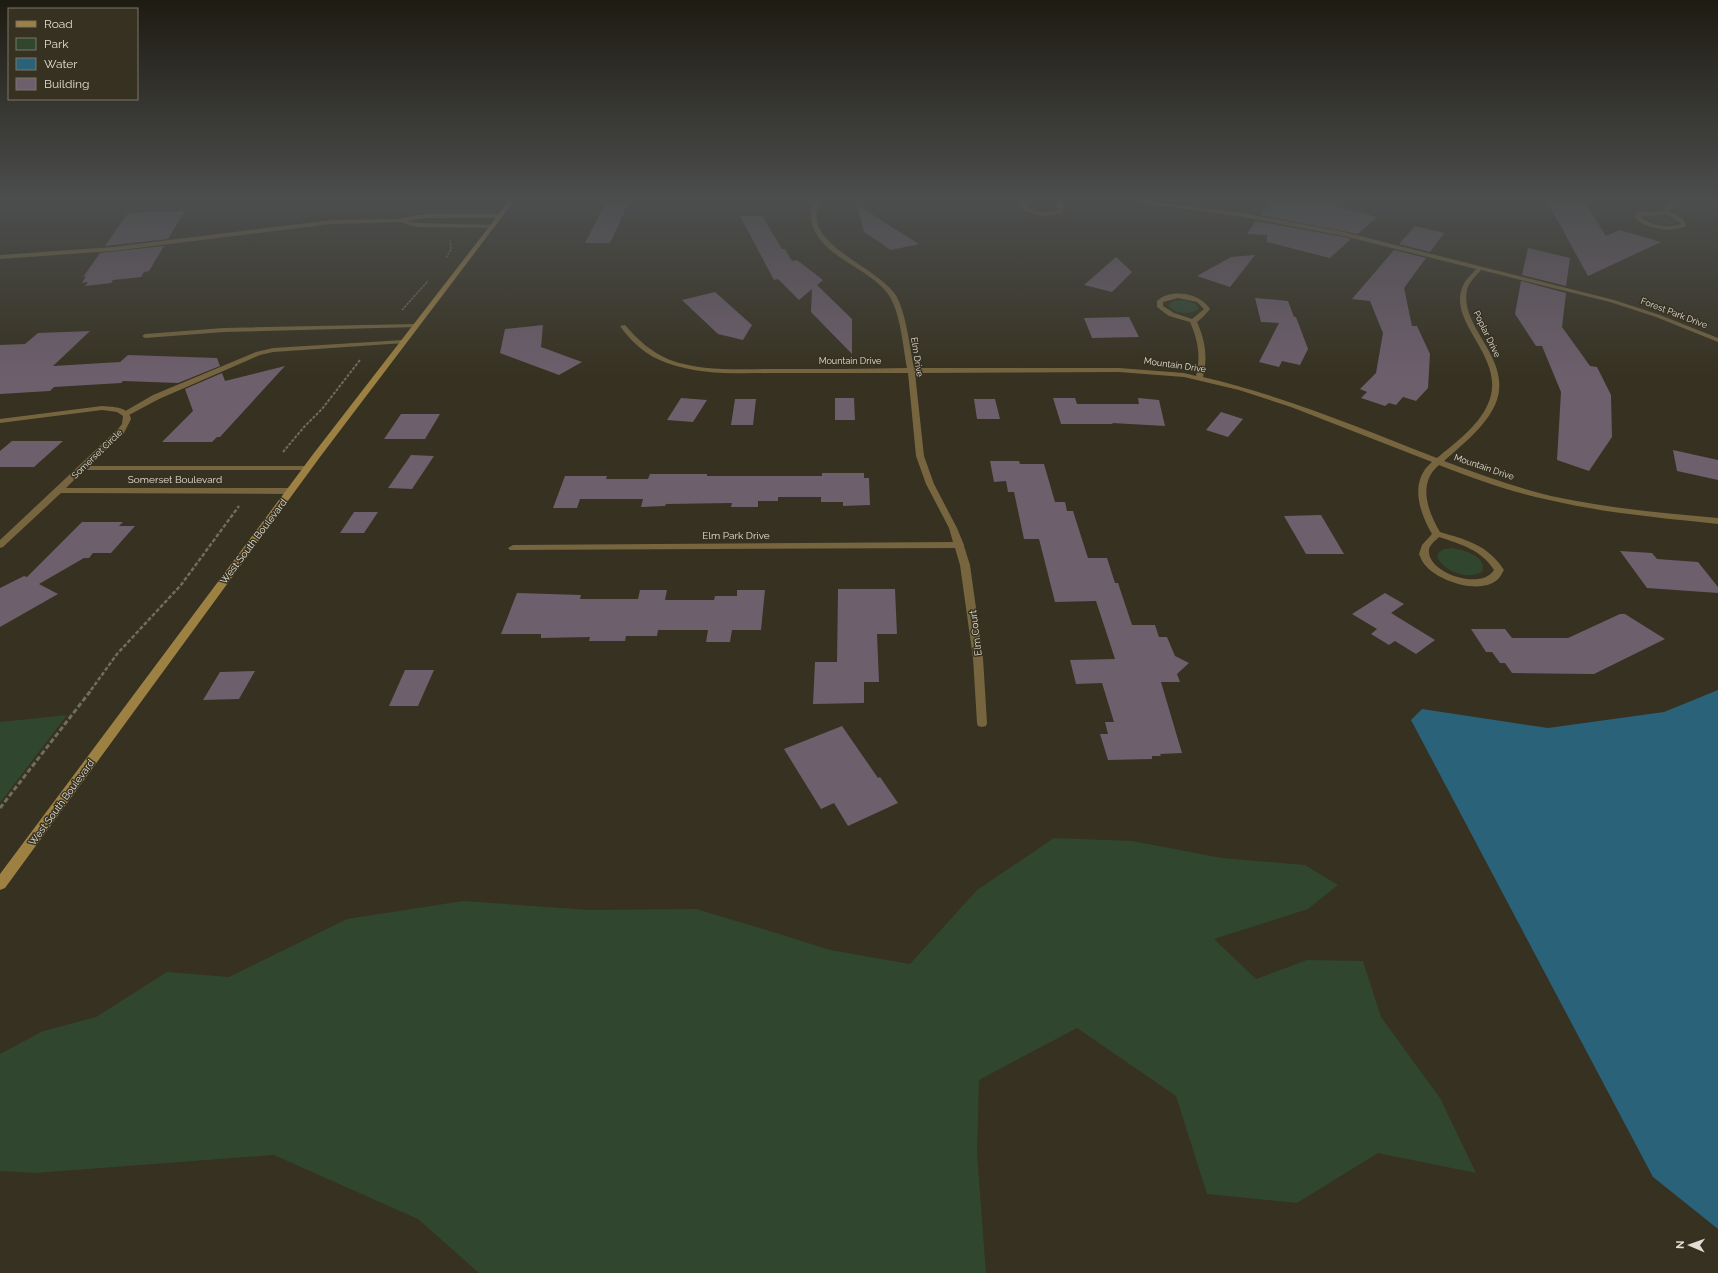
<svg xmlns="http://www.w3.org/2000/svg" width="1718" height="1273" font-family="Raleway,sans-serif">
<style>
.green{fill:#31462f}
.water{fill:#2a627a}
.building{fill:#6e5f6d}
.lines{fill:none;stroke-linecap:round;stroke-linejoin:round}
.path-far3{stroke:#716d5e;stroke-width:1.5;stroke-dasharray:2.5 1;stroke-linecap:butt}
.path-far2{stroke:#716d5e;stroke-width:2;stroke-dasharray:3 1.5;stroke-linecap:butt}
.path-far1{stroke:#716d5e;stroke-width:2.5;stroke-dasharray:4 2;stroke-linecap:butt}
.path{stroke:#716d5e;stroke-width:3;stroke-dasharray:5 2.5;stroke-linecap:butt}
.service{fill:#76653f;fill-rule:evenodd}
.minor{fill:#76653f;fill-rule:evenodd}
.secondary{fill:#9d8143;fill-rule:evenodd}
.labels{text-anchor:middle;stroke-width:3;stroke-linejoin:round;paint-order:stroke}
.far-street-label{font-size:9px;fill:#e0ddd3;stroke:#363120}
.street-label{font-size:10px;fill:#e0ddd3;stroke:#363120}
</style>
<rect width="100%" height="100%" fill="#363120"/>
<g class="green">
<path d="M1649 216H1660L1674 220 1675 223C1666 226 1654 224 1647 218Z"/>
<path d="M1184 300 1195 303 1199 308 1198 310C1189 315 1174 314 1168 305L1173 301Z"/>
<path d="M1452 548C1463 550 1488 556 1482 572 1467 580 1445 572 1437 557L1439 552 1444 549Z"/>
<path d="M67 715 0 803V722Z"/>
<path d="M1054 838 1132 841 1222 858 1305 865 1338 885 1308 909 1214 939 1256 979 1307 960 1363 961 1381 1017 1440 1098 1476 1173 1378 1153 1297 1203 1207 1194 1176 1096 1077 1028 979 1080 977 1153 986 1273H479L418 1219 274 1155 35 1173 0 1171V1054L43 1031 96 1017 167 972 229 977 347 919 463 901 590 910 696 909 773 932 830 950 910 964 977 890Z"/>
</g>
<path class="water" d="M1718 690V1229L1653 1177 1411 720 1422 709 1548 728 1664 712Z"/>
<g class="building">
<path d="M1270 201H1336L1333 205 1377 217 1358 234 1260 215Z"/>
<path d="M1547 201H1584L1606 236 1620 230 1661 242 1588 276Z"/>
<path d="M605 204H628L610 243H585Z"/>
<path d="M857 204 893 228 919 244 891 250 864 232Z"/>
<path d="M185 211 168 239 105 246 128 213Z"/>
<path d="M740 216H762L782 249H785L792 261 797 260 823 280 817 285 852 319V354L811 312 812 289 799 300 778 279 774 280Z"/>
<path d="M1256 221 1344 237 1351 239 1330 258 1267 242V235L1247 234Z"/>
<path d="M1415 226 1444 233 1430 252 1399 244Z"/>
<path d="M164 246 149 271 144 272 141 277 113 280 111 283 85 286 88 282 82 283 86 276 83 277 100 253Z"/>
<path d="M1528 248 1570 258 1566 286 1522 275Z"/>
<path d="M1394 250 1426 258 1404 288 1412 326H1417L1430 354 1428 388 1416 401 1403 397 1396 405 1389 403 1385 406 1361 398 1367 392 1360 389 1376 373 1383 333 1370 301 1352 299Z"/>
<path d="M1255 255 1230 287 1197 276 1231 257Z"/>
<path d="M1116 257 1132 272 1112 292 1084 285Z"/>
<path d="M1521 281 1566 293 1562 327 1590 366 1597 367 1611 395 1612 437 1589 471 1557 460 1561 392 1542 346H1536L1515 314Z"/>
<path d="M715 292 752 325 743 340 718 334 682 300Z"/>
<path d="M1255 298 1288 301 1294 317H1296L1308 349 1300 365 1282 361 1279 367 1259 362 1279 323 1261 322Z"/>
<path d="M1129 317 1139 337 1092 338 1084 318Z"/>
<path d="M543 325 541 347 582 362 559 375 500 353 505 329Z"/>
<path d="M90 331 53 366 120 362 128 355 217 358 220 366 178 383 123 381 121 383 54 387 50 391 0 394V345L25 344 38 333Z"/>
<path d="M285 366 220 437H217L212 442H162L193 411 185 389 222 373 225 381Z"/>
<path d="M681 398 707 400 693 422 667 420Z"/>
<path d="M835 398H854L855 420H835Z"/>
<path d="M1053 398H1075L1077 404H1139L1138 398 1159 400 1165 426 1112 423 1113 424H1061Z"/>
<path d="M735 399H756L753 425H731Z"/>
<path d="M974 399H995L1000 419H977Z"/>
<path d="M1221 412 1243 419 1228 437 1206 430Z"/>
<path d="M401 414H440L425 439H384Z"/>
<path d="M12 441H63L34 467H0V451Z"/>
<path d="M1673 450 1718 460V480L1677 471Z"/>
<path d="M411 455 434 456 412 489 388 488Z"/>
<path d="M990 461H1019L1020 464H1044L1055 502H1065L1067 511H1073L1088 558H1107L1115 583H1118L1132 625H1155L1159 637H1167L1175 656 1189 663 1177 674 1180 682H1161L1182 753 1160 754 1161 756H1152V759L1108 760 1100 734H1108L1105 722H1114L1102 683 1076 684 1070 660 1115 659 1096 601 1055 602 1039 539H1024L1014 492H1008L1006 481 994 482Z"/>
<path d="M822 473H864V478H869L870 505 843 506V502H821V497H778V501H758V507H731L732 503 666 504 665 506 641 507 643 499H580L577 508H553L565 476H607L606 479H648L650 474H707V476H822Z"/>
<path d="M354 512H378L364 533H340Z"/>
<path d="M1321 515 1344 554H1306L1284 516Z"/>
<path d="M82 522H123L119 526H135L111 553H93L89 558H84L39 584 58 594 0 627V588L24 576 27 577Z"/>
<path d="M1620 551 1652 553 1657 559 1698 562 1718 587V593L1647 588Z"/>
<path d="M838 589H895L897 634H877L879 682H864V703L813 704 815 662H837Z"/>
<path d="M640 590H667L665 600H714L715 596H737V590H765L761 630H732L730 642H706L708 630H658L657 636H626L625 641H589L590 637 541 638V634H501L517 593 581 595 580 599H638Z"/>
<path d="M1385 593 1404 604 1391 613 1435 640 1416 654 1395 641 1389 645 1371 634 1377 629 1352 614Z"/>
<path d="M1620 614H1625L1665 639 1594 674 1512 673 1505 663H1500L1492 652H1486L1471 629H1505L1512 638H1568Z"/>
<path d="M405 670H434L418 706H389Z"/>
<path d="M255 671 239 699 203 700 220 672Z"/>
<path d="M842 726 878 778 880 777 898 803 848 826 834 803 821 809 784 749Z"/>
</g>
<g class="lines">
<g class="path-far3">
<path d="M446 258 451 249 450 240"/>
<path d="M402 310 428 281"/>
</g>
<path class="path-far2" d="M283 452 304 427 322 409 360 360"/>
<path class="path-far1" d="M91 690 117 654 181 585 239 506"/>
<path class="path" d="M0 808 92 689"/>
<g class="service">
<path d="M415 324 418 326 417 327 224 332 145 338 142 336 145 334 224 328Z"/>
<path d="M403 340 405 341V343L273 352 260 355 159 399 129 415H126L122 413 153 395 256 352 273 348Z"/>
</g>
<g class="minor">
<path d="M812 201H818C817 207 816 214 817 220 820 249 877 269 895 294 906 310 910 349 914 368H1119L1184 373 1196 376C1201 357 1198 340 1190 322L1169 316 1157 307V301C1171 288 1200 293 1210 309L1203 317 1197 322C1205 340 1208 357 1203 377 1284 396 1360 428 1437 458 1455 443 1477 427 1487 406 1510 360 1448 325 1462 288 1464 281 1471 275 1476 269L1344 236 1243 217 1128 201H1144L1243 213 1344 232 1614 300 1660 315 1718 338V342L1656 317 1610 302 1481 270C1476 276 1469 282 1467 290 1459 329 1515 359 1495 405 1485 427 1462 445 1444 461 1478 474 1514 487 1551 496 1606 508 1662 513 1718 518V524C1662 518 1604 513 1549 500 1511 492 1475 479 1439 465 1417 483 1428 512 1440 532 1467 540 1488 545 1504 570 1502 573 1500 578 1497 580 1479 595 1438 581 1425 565 1422 562 1421 558 1419 554L1422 545 1432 534C1419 512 1409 481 1432 462L1291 407 1239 390 1184 377 1119 372 915 373 924 456 934 484 957 528 964 545V546L970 565 983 658 987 723 986 726 982 727 978 726 977 723 973 658 960 565 955 548 510 550 508 548 513 545 953 542 949 528 926 484 916 456 908 373C865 373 822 373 779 373 742 373 703 376 667 363 647 356 632 343 620 326L625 325C638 340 651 352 670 360 703 372 742 369 776 369 820 369 863 369 907 368 903 347 901 316 890 297 873 268 815 256 811 219 811 214 812 207 812 201ZM1178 298 1197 302 1204 309 1192 319 1174 313 1163 306V302ZM1439 537C1460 544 1482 550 1494 570 1481 591 1429 573 1429 552 1428 546 1435 541 1439 537Z"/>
<path d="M1018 201H1024L1028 209 1043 212 1057 211 1058 208 1056 201H1062L1064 208 1061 213 1043 216 1024 211Z"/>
<path d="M1670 201H1676L1669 211 1684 220 1686 226C1669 233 1647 229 1634 217L1639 212 1664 211ZM1665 214 1680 222 1681 224C1667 229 1651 225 1640 217Z"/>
<path d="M425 214H500L503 216 500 218H425L406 221 417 223 495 225V227L493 228 417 227 400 222 332 224 113 251 0 259V255L113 247 332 220 397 219Z"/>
<path d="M102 406C112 407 129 406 131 419L124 433 89 466H307L311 468 307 470H84L66 488H290L294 491 290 494 61 493 3 547 0 548V540L118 429 122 424 123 416 117 412 102 410 0 423V419Z"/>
</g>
<path class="secondary" d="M509 201H514L320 457 5 888 0 890V874L314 453Z"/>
</g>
<linearGradient id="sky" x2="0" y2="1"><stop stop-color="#1e1b12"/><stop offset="0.53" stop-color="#4c4e4e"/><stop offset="1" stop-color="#4c4e4e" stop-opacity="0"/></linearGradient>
<rect width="1718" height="379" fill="url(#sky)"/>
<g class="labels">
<g class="far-street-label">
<text transform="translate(1674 313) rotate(21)" y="3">Forest Park Drive</text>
<text transform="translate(1487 334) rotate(64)" y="3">Poplar Drive</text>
<text transform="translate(917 357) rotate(81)" y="3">Elm Drive</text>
<text x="850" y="364">Mountain Drive</text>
<text transform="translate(1175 365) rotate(8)" y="3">Mountain Drive</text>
<text transform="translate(97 454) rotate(-44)" y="3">Somerset Circle</text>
<text transform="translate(1484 467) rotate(19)" y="3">Mountain Drive</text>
</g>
<g class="street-label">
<text x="175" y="483">Somerset Boulevard</text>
<text x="736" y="539">Elm Park Drive</text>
<text transform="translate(253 541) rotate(-53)" y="4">West South Boulevard</text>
<text transform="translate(975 633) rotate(-97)" y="4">Elm Court</text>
<text transform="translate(61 802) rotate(-54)" y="4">West South Boulevard</text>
</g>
</g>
<rect x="8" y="8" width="130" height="92" fill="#363120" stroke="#7a7668"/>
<rect x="16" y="21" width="20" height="6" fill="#9d8143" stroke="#7a7668"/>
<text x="44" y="28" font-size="12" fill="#e0ddd3">Road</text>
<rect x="16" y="38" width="20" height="12" fill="#31462f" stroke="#7a7668"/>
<text x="44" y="48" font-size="12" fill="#e0ddd3">Park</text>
<rect x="16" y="58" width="20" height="12" fill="#2a627a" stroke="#7a7668"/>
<text x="44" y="68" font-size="12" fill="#e0ddd3">Water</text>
<rect x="16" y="78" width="20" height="12" fill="#6e5f6d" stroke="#7a7668"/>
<text x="44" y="88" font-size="12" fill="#e0ddd3">Building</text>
<g transform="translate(1690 1245) rotate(272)" stroke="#363120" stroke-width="3" paint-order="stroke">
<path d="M0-3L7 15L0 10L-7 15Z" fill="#e0ddd3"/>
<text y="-6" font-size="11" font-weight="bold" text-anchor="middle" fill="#e0ddd3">N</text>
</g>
</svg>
